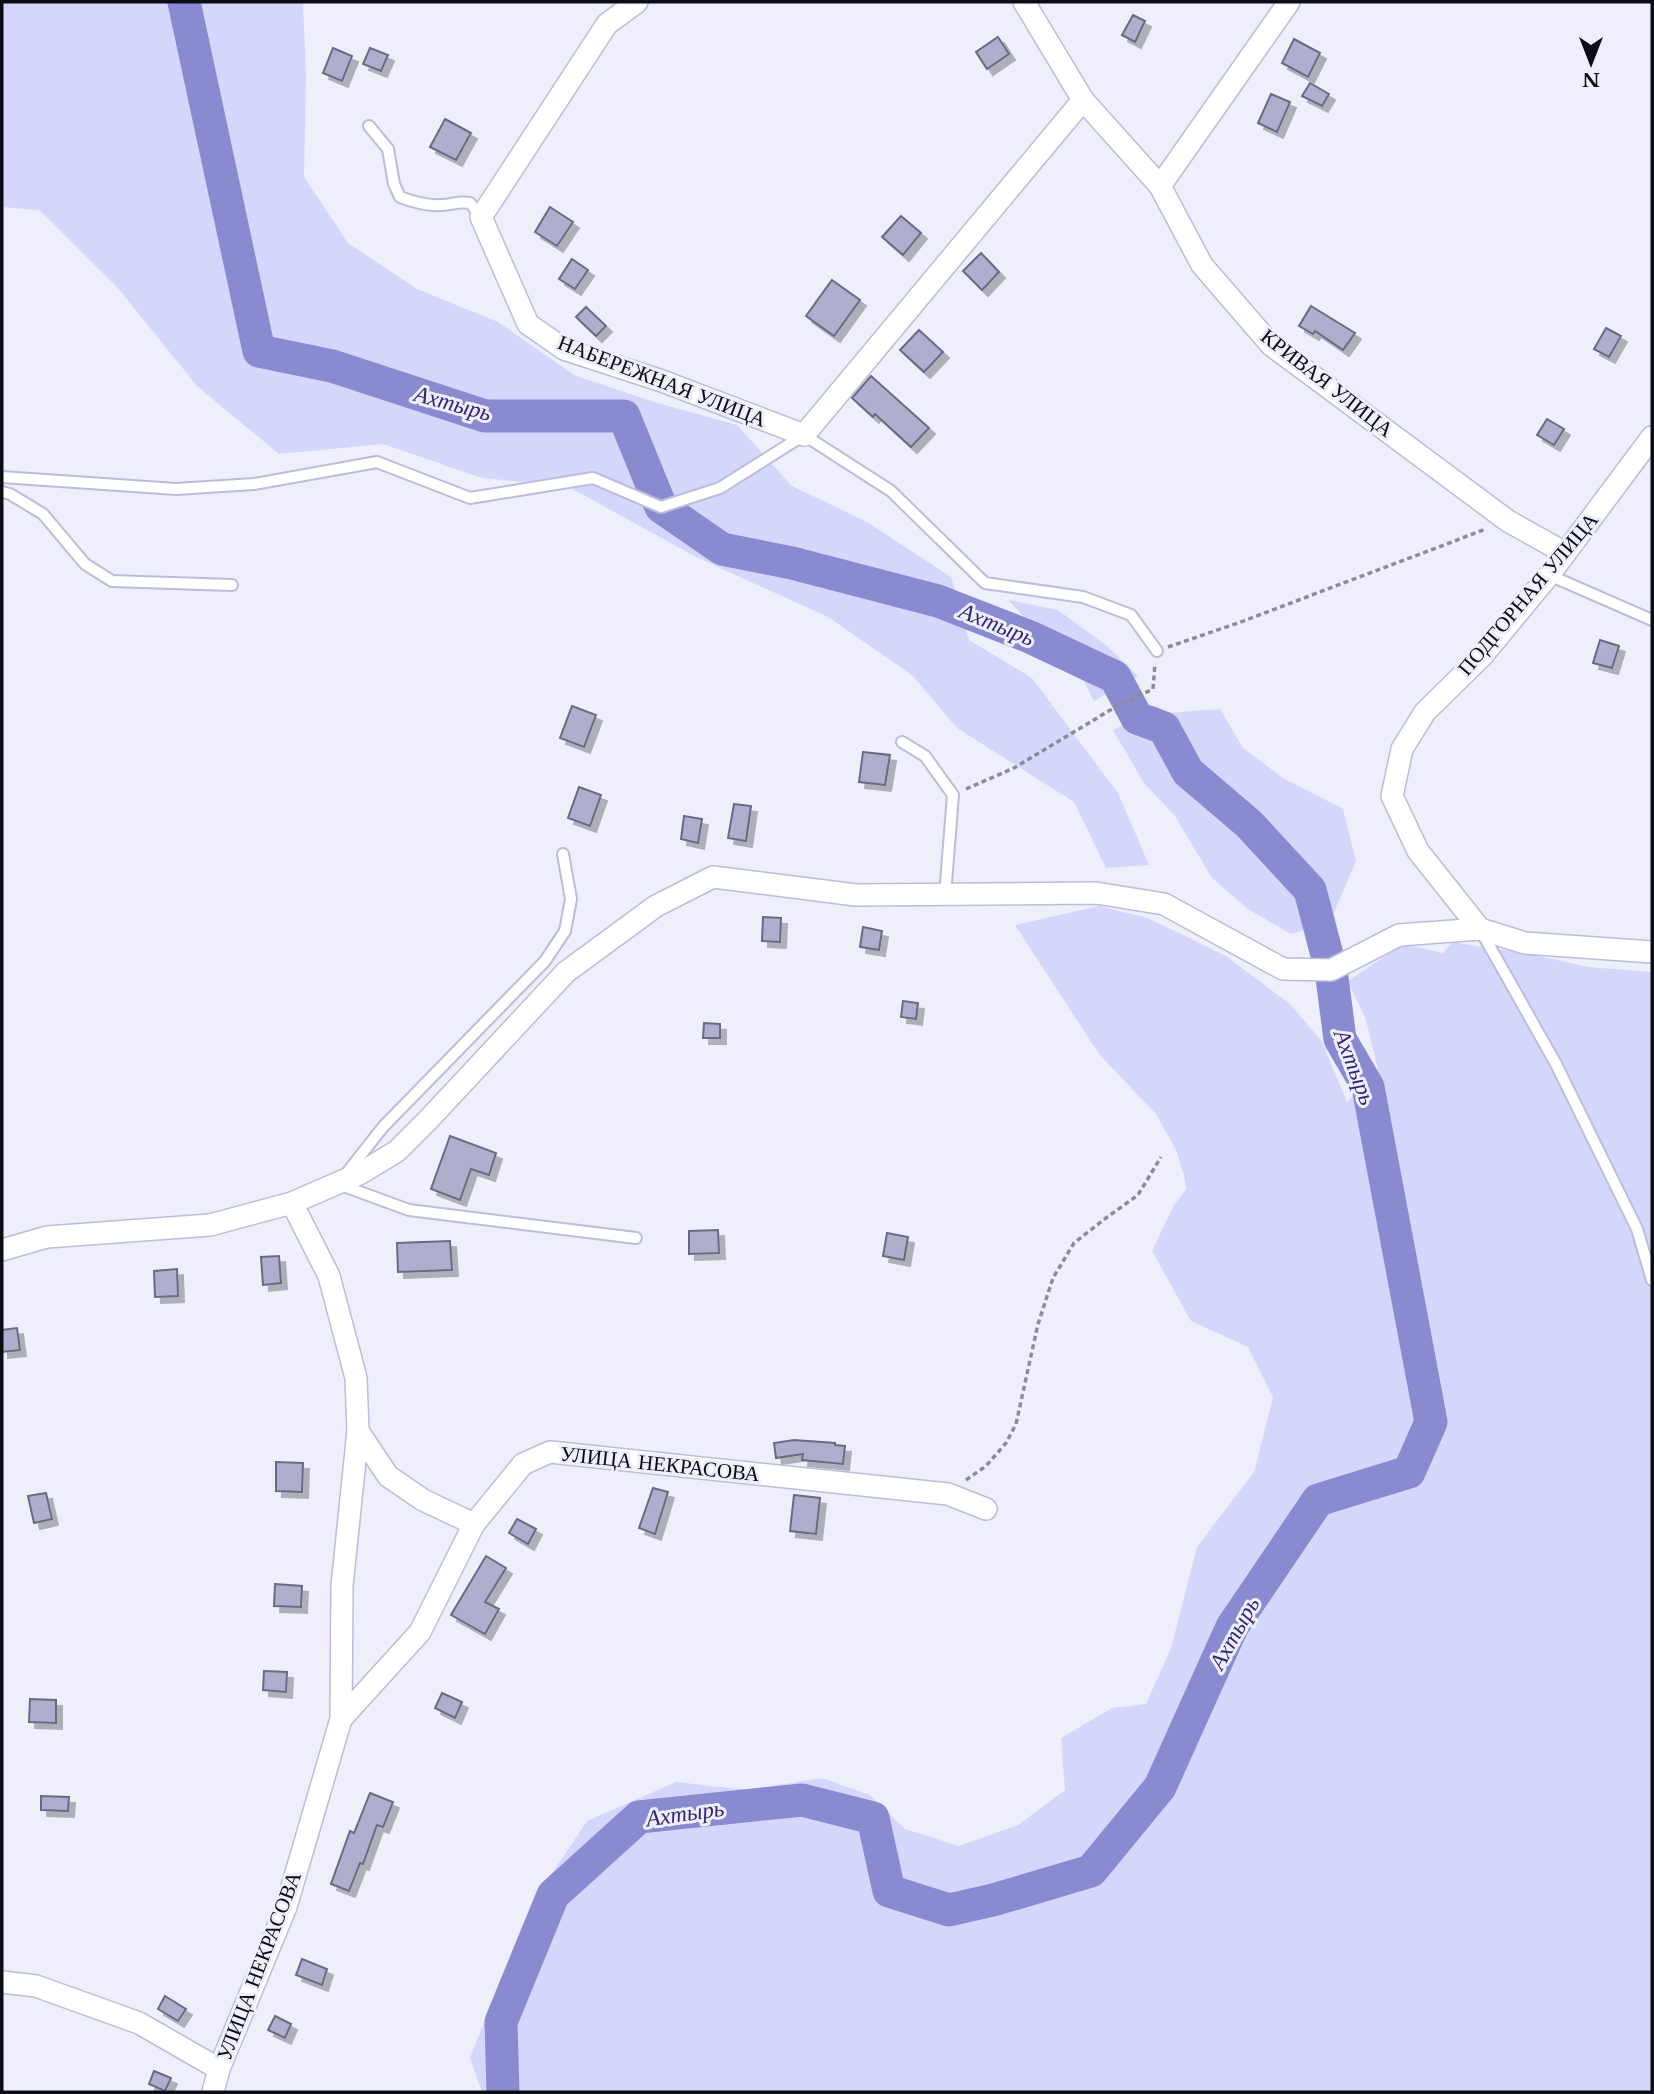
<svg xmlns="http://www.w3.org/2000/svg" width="1654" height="2094" font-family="'Libre Baskerville',serif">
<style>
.green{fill:#d4d6fc}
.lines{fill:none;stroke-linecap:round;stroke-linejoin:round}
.river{stroke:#898ad0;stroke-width:33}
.building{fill:#aeafcc;stroke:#6a6b85;stroke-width:2;filter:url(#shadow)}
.lane-casing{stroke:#bbbdda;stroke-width:14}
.street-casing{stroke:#bbbdda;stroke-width:24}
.path{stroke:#8b8c97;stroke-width:3.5;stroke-dasharray:5 3.5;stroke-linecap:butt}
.lane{stroke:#fff;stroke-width:10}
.street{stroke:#fff;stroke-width:21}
.labels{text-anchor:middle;stroke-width:6;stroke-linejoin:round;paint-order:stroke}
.street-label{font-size:21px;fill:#0b0c15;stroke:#eeeffb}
.water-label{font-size:23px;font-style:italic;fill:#312577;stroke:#eeeffb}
</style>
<defs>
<filter id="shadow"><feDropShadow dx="6" dy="6" stdDeviation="0" flood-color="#0004"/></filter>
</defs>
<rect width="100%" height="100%" fill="#eeeffb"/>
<g class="green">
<path d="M2 2H303L306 77 304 177 348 243 417 289 498 322 574 375 654 402 737 425 792 486 867 522 951 577 969 640 1032 678 1118 793 1149 865 1106 868 1074 802 957 728 912 675 828 617 696 557 567 486 482 478 383 444 279 454 197 386 117 287 39 210 2 207Z"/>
<path d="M1008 600 1058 610 1107 646 1138 676 1094 701 1082 678Z"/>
<path d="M1156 706 1169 713 1220 709 1243 748 1283 778 1343 809 1356 861 1330 922 1291 934 1248 909 1212 878 1175 816 1144 783 1113 730Z"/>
<path d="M1099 906 1148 918 1226 956 1290 1004 1321 1040 1347 1102 1378 1070 1366 1020 1348 981 1403 944 1443 953 1452 942 1535 955 1588 967 1652 972V2092H482L470 2058 504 1971 543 1887 587 1821 676 1782 747 1790 822 1778 870 1795 905 1829 959 1846 1018 1825 1065 1790 1061 1738 1112 1708 1146 1704 1171 1648 1197 1547 1254 1472 1273 1397 1248 1347 1191 1321 1152 1251 1173 1207 1186 1189 1184 1175 1176 1150 1156 1114 1099 1054 1015 925Z"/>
</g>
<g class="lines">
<path class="river" d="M184 2 259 351 332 366 485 416H624L661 507 722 549 792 563 938 601 1030 637 1115 677 1137 718 1164 728 1188 772 1249 824 1310 890 1331 970 1340 1039 1368 1087 1431 1422 1409 1472 1318 1500 1232 1627 1160 1787 1091 1871 993 1900 949 1910 889 1891 873 1818 802 1800 639 1817 553 1895 501 2022 503 2092"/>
</g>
<g class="building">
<path d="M1133 15 1145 21 1135 42 1122 35Z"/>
<path d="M998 37 1009 54 987 69 976 52Z"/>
<path d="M1294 39 1320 53 1308 77 1282 63Z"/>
<path d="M333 48 352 56 342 81 323 73Z"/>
<path d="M370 48 388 55 381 71 363 64Z"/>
<path d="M1310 83 1329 94 1322 106 1302 96Z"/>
<path d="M1271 94 1290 102 1277 132 1258 123Z"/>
<path d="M445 119 471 133 456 160 430 147Z"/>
<path d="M550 207 573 222 557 246 535 232Z"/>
<path d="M901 216 921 233 903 255 882 237Z"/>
<path d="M981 253 999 272 982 290 963 271Z"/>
<path d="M572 259 588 270 575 289 559 279Z"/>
<path d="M832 280 860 300 834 336 806 316Z"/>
<path d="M1311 306 1355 333 1343 350 1315 331 1313 334 1299 326Z"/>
<path d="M586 307 606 326 596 336 576 317Z"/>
<path d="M1606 328 1621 336 1609 357 1594 349Z"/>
<path d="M919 330 943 352 924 372 900 350Z"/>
<path d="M871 376 929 428 911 447 875 414 873 417 852 398Z"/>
<path d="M1547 419 1564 429 1554 445 1537 435Z"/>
<path d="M1600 640 1619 646 1612 668 1593 663Z"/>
<path d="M572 706 596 715 584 747 560 738Z"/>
<path d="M863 752 890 755 885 785 859 782Z"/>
<path d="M579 787 601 795 590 826 568 818Z"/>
<path d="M734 804 751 806 746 841 728 838Z"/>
<path d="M684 816 702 819 698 843 681 839Z"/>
<path d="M763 917 781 918 780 942 762 941Z"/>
<path d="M863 927 882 931 879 950 860 947Z"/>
<path d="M903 1001 918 1003 916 1019 901 1017Z"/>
<path d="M704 1023 720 1024V1038H703Z"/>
<path d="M450 1136 496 1153 489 1175 471 1169 460 1200 431 1189Z"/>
<path d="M718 1230 719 1253 689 1254V1231Z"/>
<path d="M887 1233 908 1237 904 1260 883 1256Z"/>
<path d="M450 1241 452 1270 398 1272 397 1243Z"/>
<path d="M279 1256 281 1283 263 1285 261 1257Z"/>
<path d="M177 1269 178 1296 155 1297 154 1271Z"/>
<path d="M17 1328 20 1350 2 1352V1330Z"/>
<path d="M794 1440 835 1443V1445L845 1446 843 1464 802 1460 803 1454 776 1458 774 1443Z"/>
<path d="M276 1462 303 1463 302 1492 276 1491Z"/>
<path d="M653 1488 668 1492 655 1534 639 1528Z"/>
<path d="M46 1493 52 1519 34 1523 28 1496Z"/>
<path d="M794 1495 820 1498 816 1534 790 1531Z"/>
<path d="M517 1519 536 1529 528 1544 509 1533Z"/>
<path d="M486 1556 506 1568 485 1602 499 1609 485 1634 451 1615Z"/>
<path d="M275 1584 302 1586 301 1607 274 1606Z"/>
<path d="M264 1671 287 1672 286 1692 263 1690Z"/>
<path d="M442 1693 462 1702 455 1718 435 1708Z"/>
<path d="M30 1699 56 1700V1723L29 1722Z"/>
<path d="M370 1793 393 1802 383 1827 377 1825 363 1864 360 1863 349 1891 331 1884 350 1831 354 1833Z"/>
<path d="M41 1796 69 1797 68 1811 41 1810Z"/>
<path d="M302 1959 327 1969 322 1985 296 1975Z"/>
<path d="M165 1996 186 2009 178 2021 158 2009Z"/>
<path d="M275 2016 291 2024 285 2038 268 2030Z"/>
<path d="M154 2071 171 2078 165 2091 149 2084Z"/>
</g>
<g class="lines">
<g class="lane-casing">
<g id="lane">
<path d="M369 126 388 149 394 184 400 197C413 202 426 206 441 205 453 205 456 201 470 203L481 217"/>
<path d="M2 477 176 489 254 484 377 462 470 498 593 478 661 507 720 488 804 435 891 491 985 583 1083 597 1131 615 1157 651"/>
<path d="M2 492 10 494 43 514 85 564 112 581 232 585"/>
<path d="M1549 575 1652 620"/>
<path d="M902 742 925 756 953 795 945 895"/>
<path d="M563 854 571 899 565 931 545 961 383 1127 338 1184 409 1210 636 1238"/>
<path d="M1481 931 1556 1064 1637 1229 1652 1280"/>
</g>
</g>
<g class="street-casing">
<g id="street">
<path d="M637 2 607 24 481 217 528 324 564 349 662 381 804 435 1083 100"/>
<path d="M1024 2 1083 100 1160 186 1202 265 1271 345 1508 521 1565 553"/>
<path d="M1160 186 1289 2"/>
<path d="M1652 437 1549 575 1482 656 1425 712 1402 749 1392 796 1418 851 1480 929 1525 943 1652 952"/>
<path d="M2 1250 47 1237 210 1225 292 1203 361 1173 397 1151 429 1119 566 972 656 906 713 877 856 895 1096 893 1164 904 1283 969 1331 970 1399 935 1480 929"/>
<path d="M358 1431 388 1476 423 1500 474 1524"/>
<path d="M341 1719 420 1632 474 1524 523 1464 550 1452 948 1494 986 1509"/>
<path d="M2 1982 36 1986 139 2023 219 2069"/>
<path d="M213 2092 219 2069 286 1907 341 1719 342 1586 358 1431 356 1378 329 1276 292 1203"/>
</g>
</g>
<g class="path">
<path d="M1168 647 1238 623 1486 529"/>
<path d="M966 789 1014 768 1112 709 1153 689 1155 664"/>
<path d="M966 1480 986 1466 1006 1443 1016 1424 1038 1324 1053 1278 1074 1243 1106 1218 1138 1195 1161 1157"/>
</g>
<use href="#lane" class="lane"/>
<use href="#street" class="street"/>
</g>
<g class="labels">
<g class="street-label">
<text transform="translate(662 381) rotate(21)" y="7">НАБЕРЕЖНАЯ УЛИЦА</text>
<text transform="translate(1327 383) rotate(38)" y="7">КРИВАЯ УЛИЦА</text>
<text transform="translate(1528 594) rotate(-50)" y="7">ПОДГОРНАЯ УЛИЦА</text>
<text transform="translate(660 1464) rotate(6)" y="7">УЛИЦА НЕКРАСОВА</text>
<text transform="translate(259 1966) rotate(-69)" y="7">УЛИЦА НЕКРАСОВА</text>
</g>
<g class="water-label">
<text transform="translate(453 403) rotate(15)" y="8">Ахтырь</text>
<text transform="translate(997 624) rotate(22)" y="8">Ахтырь</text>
<text transform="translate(1355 1067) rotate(69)" y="8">Ахтырь</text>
<text transform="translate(1234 1633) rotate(-61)" y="8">Ахтырь</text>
<text transform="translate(685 1813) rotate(-8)" y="8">Ахтырь</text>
</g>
</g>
<rect width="1654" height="2094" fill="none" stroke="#0b0c15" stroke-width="7"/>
<g transform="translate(1591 63) rotate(180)" stroke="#eeeffb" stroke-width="5" paint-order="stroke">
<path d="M0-5L12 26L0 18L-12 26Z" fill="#0b0c15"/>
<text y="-10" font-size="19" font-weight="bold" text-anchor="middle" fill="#0b0c15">N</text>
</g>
</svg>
